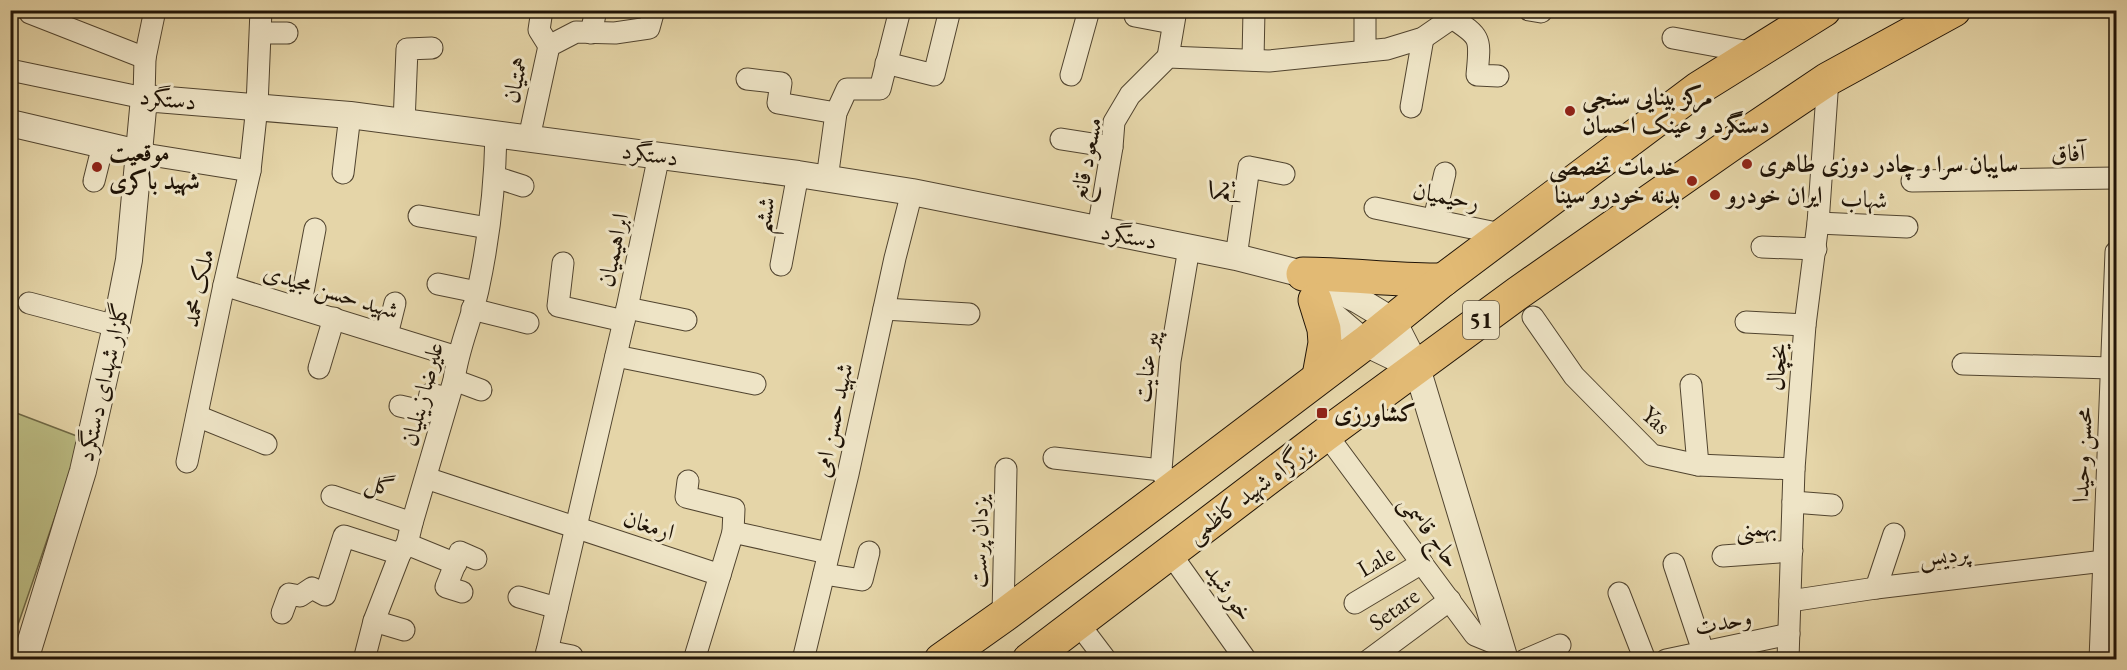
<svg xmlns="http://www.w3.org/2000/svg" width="2127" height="670" font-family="'EB Garamond',Amiri,serif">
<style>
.green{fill:#bbbc83;stroke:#6e6845;stroke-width:1.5}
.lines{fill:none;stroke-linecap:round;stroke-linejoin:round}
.minor-casing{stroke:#51442f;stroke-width:23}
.tertiary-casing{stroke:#51442f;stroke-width:28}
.trunk-casing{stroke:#201407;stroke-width:35}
.minor{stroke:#eee4c6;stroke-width:21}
.tertiary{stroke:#eee4c6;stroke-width:26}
.trunk{stroke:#e2ba74;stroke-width:33}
.poi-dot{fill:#8f2418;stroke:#eee4c6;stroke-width:2}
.labels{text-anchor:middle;stroke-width:6;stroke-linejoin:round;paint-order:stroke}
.shield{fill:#eee4c6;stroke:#5e5240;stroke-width:1.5}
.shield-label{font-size:22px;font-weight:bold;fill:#201407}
.street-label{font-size:24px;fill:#201407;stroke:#eee4c6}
.poi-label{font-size:24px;font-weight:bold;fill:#201407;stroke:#eee4c6;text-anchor:start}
</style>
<rect width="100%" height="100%" fill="#e5d5a8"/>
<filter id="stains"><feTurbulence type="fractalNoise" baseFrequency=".00333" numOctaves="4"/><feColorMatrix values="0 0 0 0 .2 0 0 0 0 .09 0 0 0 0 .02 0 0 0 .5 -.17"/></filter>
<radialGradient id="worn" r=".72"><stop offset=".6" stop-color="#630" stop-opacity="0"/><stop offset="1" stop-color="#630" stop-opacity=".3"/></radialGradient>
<path class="green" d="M11 411 82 438 11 645Z"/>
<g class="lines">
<g class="minor-casing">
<g id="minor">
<path d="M29 10 30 13 145 58"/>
<path d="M542 10 539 30 549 46"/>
<path d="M1365 10V51"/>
<path d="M1529 10 1541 12"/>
<path d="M1135 16 1172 23"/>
<path d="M1452 18C1483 38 1480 39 1477 75L1498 76"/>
<path d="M261 33H287"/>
<path d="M591 33 596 10"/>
<path d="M1673 38 1755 53"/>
<path d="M1168 57 1176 10"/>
<path d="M1253 60 1254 10"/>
<path d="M886 63 934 75 950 10"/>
<path d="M10 70 144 98 145 58 155 10"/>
<path d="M1071 75 1089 10"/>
<path d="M747 79 781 83 778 103 836 113"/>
<path d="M1411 107 1423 38"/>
<path d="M404 123 407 49 432 48"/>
<path d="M529 138 549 46 576 32 615 33 649 28 654 10"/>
<path d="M1061 139 1112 147"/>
<path d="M138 153 250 171"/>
<path d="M343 173 350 115"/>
<path d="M495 177 523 186"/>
<path d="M827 179 836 113 847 89H880L900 10"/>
<path d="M94 181 103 145"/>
<path d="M1912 181 2116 178"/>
<path d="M1375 208 1506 235"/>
<path d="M419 216 488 228"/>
<path d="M1434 219 1445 173"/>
<path d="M1818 223 1907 227"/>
<path d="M1098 230 1112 147 1114 122 1130 95 1168 57 1269 61 1387 49 1423 38 1452 18 1455 10"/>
<path d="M1762 247 1816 249"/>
<path d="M1236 257 1249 167 1284 174"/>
<path d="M563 263 558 306 624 321"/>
<path d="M781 265 798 174"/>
<path d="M438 284 477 292"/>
<path d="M224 285 457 357"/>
<path d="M29 303 116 326"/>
<path d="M300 308 315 229"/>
<path d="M627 308 686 320"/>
<path d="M472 309 528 323"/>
<path d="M884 309 969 314"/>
<path d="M1533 317 1574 376 1652 455 1698 465 1794 469"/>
<path d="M1746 322 1805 325"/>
<path d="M387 335 395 303"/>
<path d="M616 356 755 384"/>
<path d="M1963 364 2111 368"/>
<path d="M319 368 334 318"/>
<path d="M454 380 481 390"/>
<path d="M1691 385 1698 465"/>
<path d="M400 406 426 412 430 394 448 398"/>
<path d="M197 416 266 444"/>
<path d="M1326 434 1475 635 1502 646"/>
<path d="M1054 458 1161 470"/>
<path d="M187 462 224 285 250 171 257 106 261 10"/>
<path d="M426 478 720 575 733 532 828 553"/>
<path d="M688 481 686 497 734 509 733 532"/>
<path d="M1171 490 1161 470 1170 361 1189 248"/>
<path d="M332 496 412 523"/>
<path d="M1793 502 1832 505"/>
<path d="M407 544 456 564"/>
<path d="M1170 553 1246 660"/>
<path d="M1723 556 1792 551"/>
<path d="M1674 564 1703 651"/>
<path d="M824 574 862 580 869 552"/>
<path d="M1876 588 1894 534"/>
<path d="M462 592 446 587 460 552 476 559"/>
<path d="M1619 593 1645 660"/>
<path d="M519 597 557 608"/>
<path d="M1790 601 1876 588 2104 561"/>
<path d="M1355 603 1422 563"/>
<path d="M282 613 289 594 300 596 312 588 325 595 344 536 400 554"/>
<path d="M1003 616 1006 469"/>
<path d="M374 621 404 630"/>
<path d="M1078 623 1106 660"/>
<path d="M547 651 572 656"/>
<path d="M364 660 374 621 400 554 407 544 412 523 454 380C458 348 471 321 478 290 489 239 495 186 496 134"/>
<path d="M545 660 627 308 659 155"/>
<path d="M694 660 720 575"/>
<path d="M803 660 848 474 895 258 912 192"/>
<path d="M1369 660 1450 600"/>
<path d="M1525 660 1560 645"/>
<path d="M1666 660 1789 634"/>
<path d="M1788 660 1794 469 1805 325 1818 223 1828 79"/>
<path d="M2100 660 2116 252"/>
</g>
</g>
<g class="tertiary-casing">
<g id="tertiary">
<path d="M10 123 138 153"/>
<path d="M1313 299 1365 343 1417 368"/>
<path d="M25 660 83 471 116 326 129 260 144 98 350 115 798 174 912 192 1236 257 1303 274 1358 300 1393 321 1417 368 1505 660"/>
</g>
</g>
<g class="trunk-casing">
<g id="trunk">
<path d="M1303 274C1350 274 1396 281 1443 280"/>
<path d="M1315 300 1324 329 1325 343 1319 376"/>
<path d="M941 660 1003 616 1171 490 1365 343 1443 280 1699 88 1824 10"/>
<path d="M1029 660 1326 434 1518 293 1733 143 1828 79 1954 10"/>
</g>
</g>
<use href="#minor" class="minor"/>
<use href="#tertiary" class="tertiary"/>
<use href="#trunk" class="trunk"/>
</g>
<g class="poi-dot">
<circle cx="1570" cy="111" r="6"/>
<circle cx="1747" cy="164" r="6"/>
<circle cx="97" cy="167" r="6"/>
<circle cx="1692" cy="181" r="6"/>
<circle cx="1715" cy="195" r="6"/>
<rect x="1316" y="407" width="12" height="12" rx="3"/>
</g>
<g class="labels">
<rect class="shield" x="1463" y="301" width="36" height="38" rx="4.5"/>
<g class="shield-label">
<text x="1481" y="328">51</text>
</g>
<g class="street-label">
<text transform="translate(515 80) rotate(-78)" y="8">همتیان</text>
<text transform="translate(168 99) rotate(6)" y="8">دستگرد</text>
<text transform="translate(2068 153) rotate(-1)" y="8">آفاق</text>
<text transform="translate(650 154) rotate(8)" y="8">دستگرد</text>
<text transform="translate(1086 159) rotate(-79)" y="8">مسعود قانع</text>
<text transform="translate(1220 191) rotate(-82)" y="8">یکم</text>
<text transform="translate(1446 196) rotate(11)" y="8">رحیمیان</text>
<text transform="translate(1864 199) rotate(3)" y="8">شهاب</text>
<text transform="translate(764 215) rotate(-79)" y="8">ششم</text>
<text transform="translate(1129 236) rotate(11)" y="8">دستگرد</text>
<text transform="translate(613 250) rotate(-78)" y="8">ابراهیمیان</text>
<text transform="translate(198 288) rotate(-78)" y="8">ملک محمد</text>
<text transform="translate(331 291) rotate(17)" y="8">شهید حسن مجیدی</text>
<text transform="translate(1146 367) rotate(-83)" y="8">پیر عنایت</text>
<text transform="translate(1777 367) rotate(-86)" y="8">یخچال</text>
<text transform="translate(103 382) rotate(-77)" y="8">گلزار شهدای دستگرد</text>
<text transform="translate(422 394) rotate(-75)" y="8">علیرضا زینلیان</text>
<text transform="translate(833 420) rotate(-78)" y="8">شهید حسن امی</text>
<text transform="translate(1656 420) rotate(41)" y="8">Yas</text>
<text transform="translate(2082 455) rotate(-88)" y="8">محسن وحیدا</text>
<text transform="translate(380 485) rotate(19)" y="8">گل</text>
<text transform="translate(1250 492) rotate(-37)" y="8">بزرگراه شهید کاظمی</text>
<text transform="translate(649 525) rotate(18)" y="8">ارمغان</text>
<text transform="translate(1756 528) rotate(-4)" y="8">بهمنی</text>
<text transform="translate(1430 531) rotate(53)" y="8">حاج قاسمی</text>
<text transform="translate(979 542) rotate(-89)" y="8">یزدان پرست</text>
<text transform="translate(1944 555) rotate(-6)" y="8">پردیس</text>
<text transform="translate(1376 561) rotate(-31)" y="8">Lale</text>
<text transform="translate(1229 592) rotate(54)" y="8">خورشید</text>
<text transform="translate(1394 609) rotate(-36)" y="8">Setare</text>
<text transform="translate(1723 622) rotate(-11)" y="8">وحدت</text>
</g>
<g class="poi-label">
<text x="1582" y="105">مرکز بینایی سنجی<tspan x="1582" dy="28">دستگرد و عینک احسان</tspan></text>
<text x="109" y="161">موقعیت<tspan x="109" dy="28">شهید باکری</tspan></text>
<text x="1759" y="172">سایبان سرا و چادر دوزی طاهری</text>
<text x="1680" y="175" text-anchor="end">خدمات تخصصی<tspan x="1680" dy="28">بدنه خودرو سینا</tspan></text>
<text x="1727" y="203">ايران خودرو</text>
<text x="1334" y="421">کشاورزی</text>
</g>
</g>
<rect width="2127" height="670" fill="none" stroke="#e5d5a8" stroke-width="36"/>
<rect x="12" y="12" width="2103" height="646" fill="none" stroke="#201407" stroke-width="3"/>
<rect x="18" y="18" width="2091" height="634" fill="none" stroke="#201407" stroke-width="1.5"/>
<rect width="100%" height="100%" filter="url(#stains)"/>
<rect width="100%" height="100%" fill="url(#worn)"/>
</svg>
